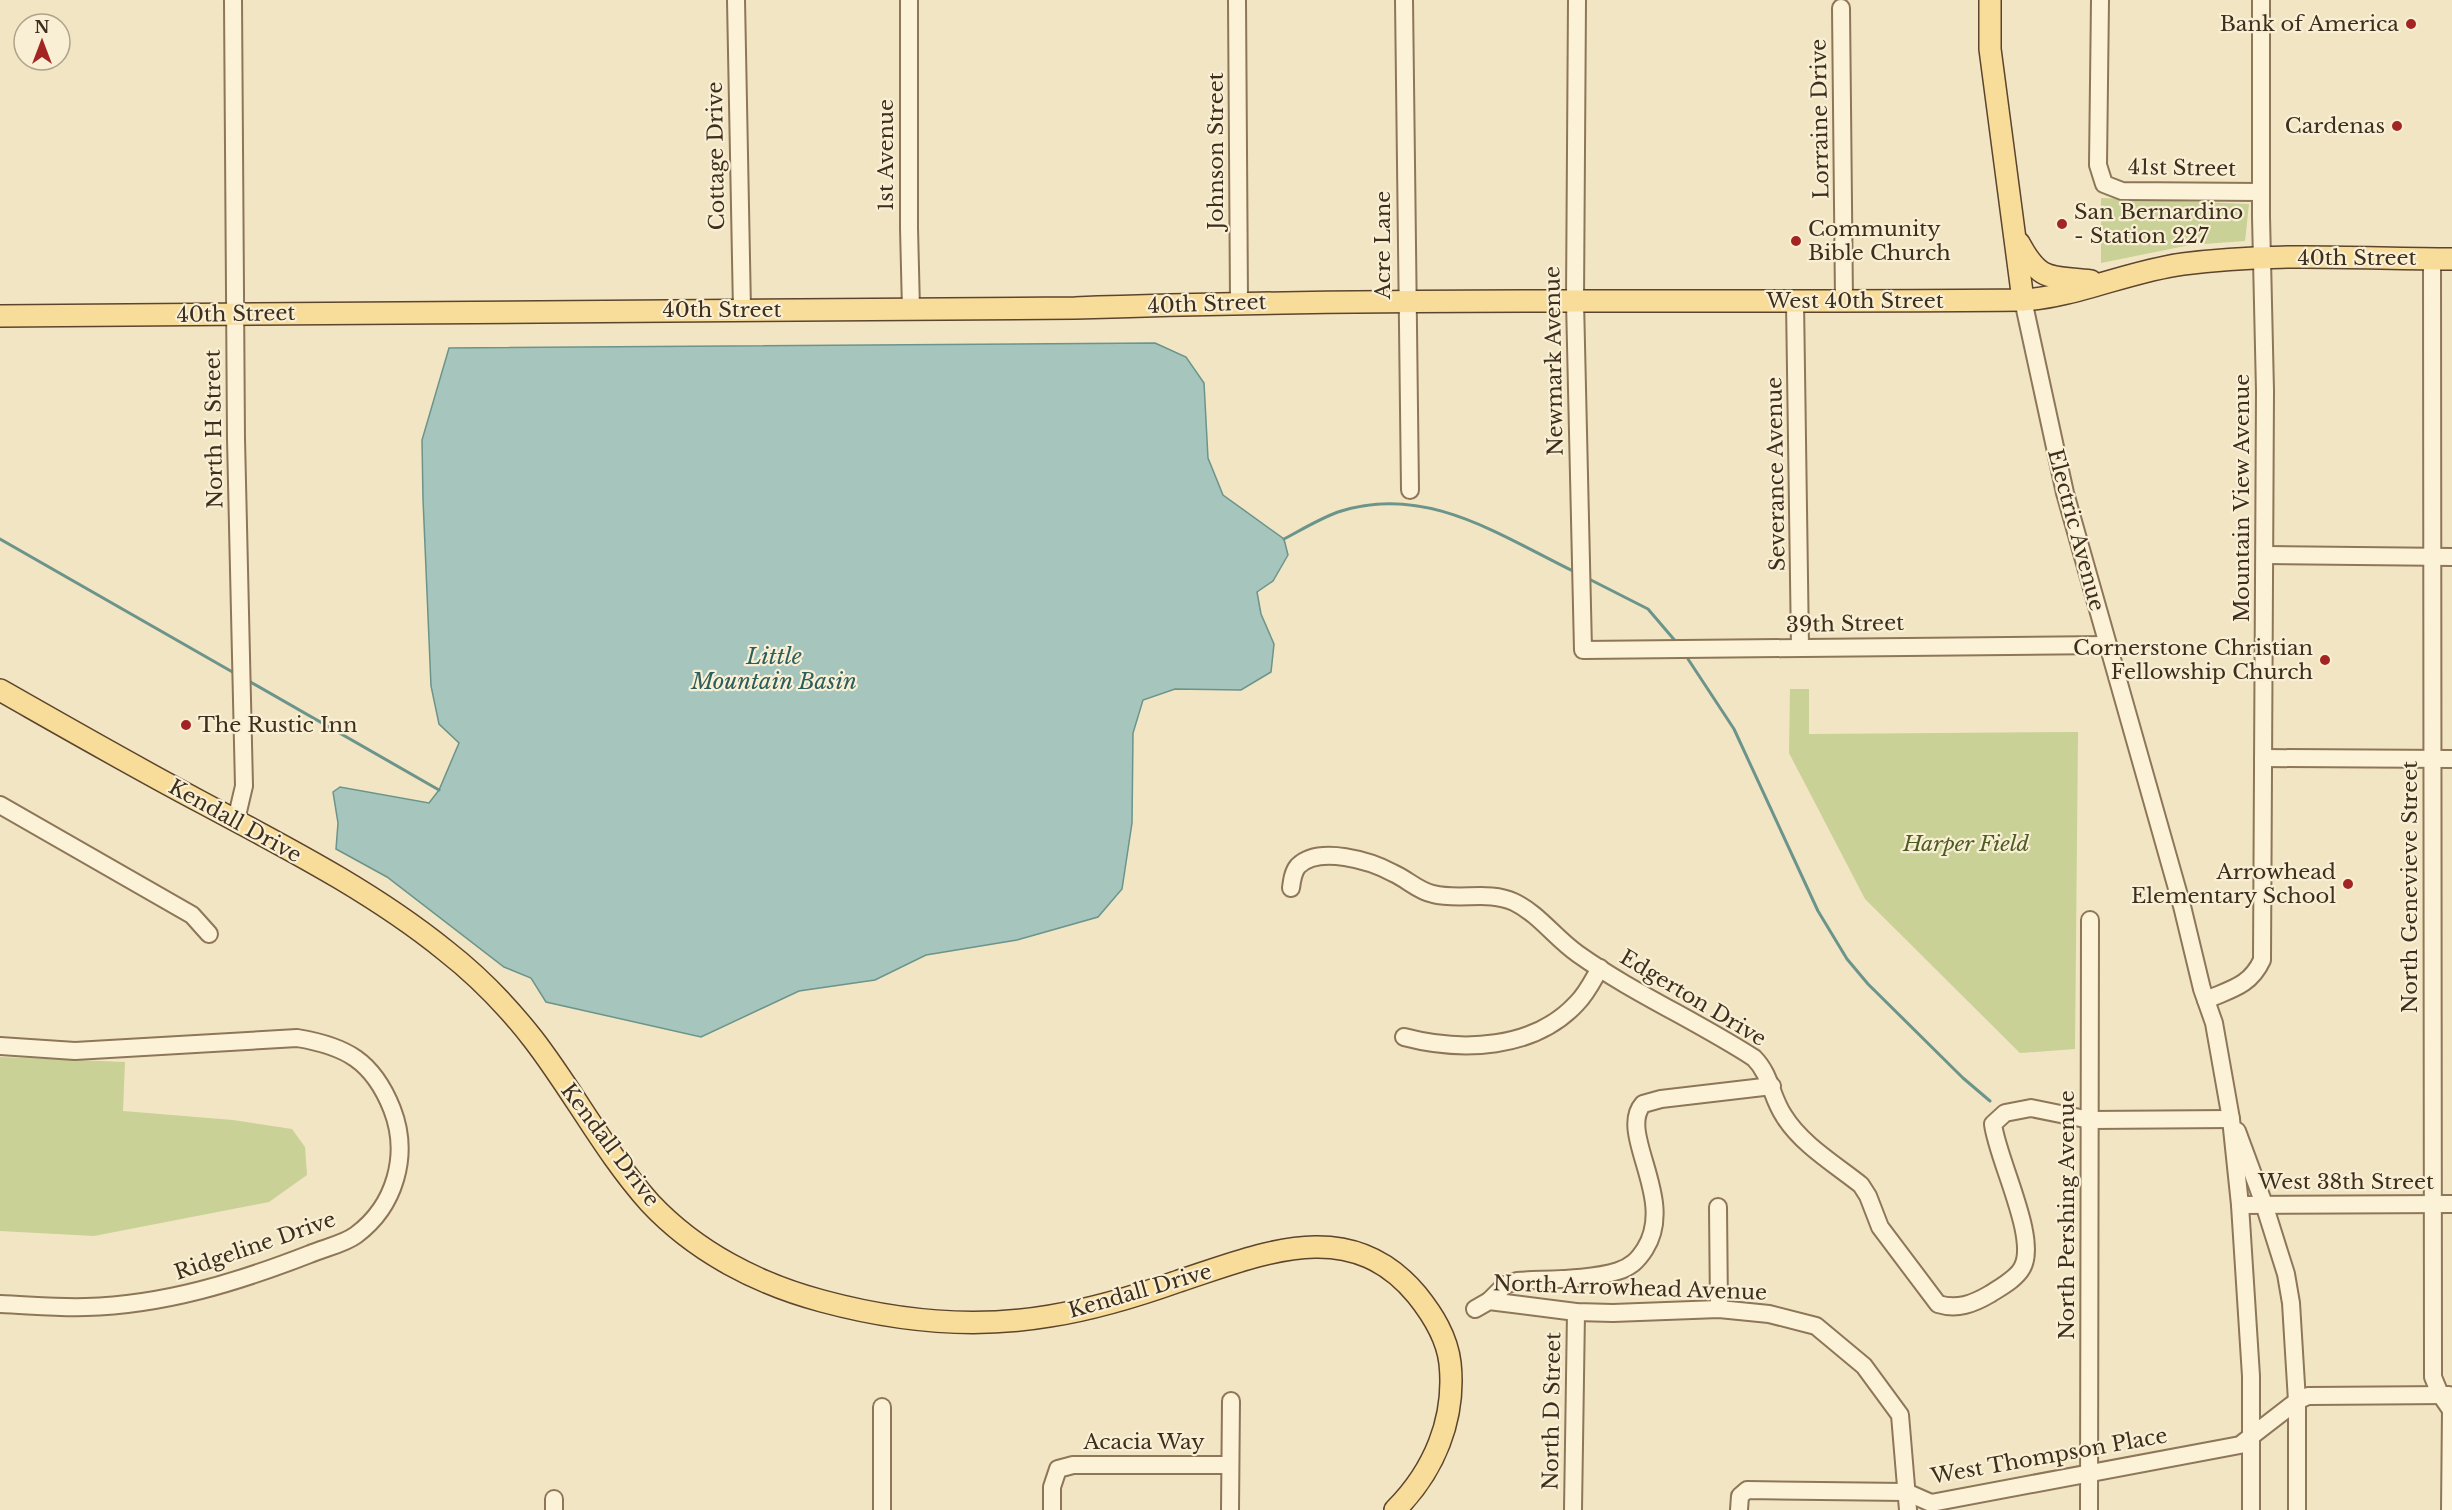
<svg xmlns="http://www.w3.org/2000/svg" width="2452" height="1510" font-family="'Libre Baskerville',serif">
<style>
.green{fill:#c9d196}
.water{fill:#a6c5bc;stroke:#6b948b;stroke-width:1.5}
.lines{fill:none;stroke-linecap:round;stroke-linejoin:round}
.stream{stroke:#6b948b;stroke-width:3}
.minor-casing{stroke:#8e7658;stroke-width:20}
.major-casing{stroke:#5c442d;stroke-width:24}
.minor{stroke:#fcf2d8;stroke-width:16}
.major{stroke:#f8dc99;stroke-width:21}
.poi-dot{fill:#a32523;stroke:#f9efd4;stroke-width:2}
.labels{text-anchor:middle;stroke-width:4.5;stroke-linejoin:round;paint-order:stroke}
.poi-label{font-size:21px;fill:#3d2e1d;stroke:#f9efd4;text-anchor:end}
.street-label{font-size:21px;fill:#3d2e1d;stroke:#f9efd4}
.park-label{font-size:21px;font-style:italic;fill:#4c5b22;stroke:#f9efd4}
.water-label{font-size:22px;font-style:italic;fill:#2b5e5c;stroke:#f9efd4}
</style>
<rect width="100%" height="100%" fill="#f2e5c4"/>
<g class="green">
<path d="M2101 198 2249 204 2245 241 2190 245 2101 263Z"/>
<path d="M1790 689H1809V734L2078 732 2075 1049 2020 1053 1865 899 1789 753Z"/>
<path d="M0 1057 125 1062 123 1111 233 1120 292 1129 305 1147 307 1175 269 1202 94 1236 0 1231Z"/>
</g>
<path class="water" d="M1155 343 1186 357 1204 383 1208 458 1223 495 1284 539 1288 555 1273 581 1257 592 1261 614 1274 644 1271 672 1241 690 1175 689 1143 700 1133 733 1132 823 1122 889 1098 917 1017 940 926 955 875 980 799 991 701 1037 546 1002 531 978 504 967 387 877 336 849 338 823 333 792 340 787 429 803 439 790 459 743 439 724 431 686 423 499 422 440 449 348Z"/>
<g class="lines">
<g class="stream">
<path d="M0 539 236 674"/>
<path d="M1284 539C1301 530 1319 519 1338 512 1425 483 1499 535 1575 572"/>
<path d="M1587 578 1648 609 1677 643"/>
<path d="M1686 656 1734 729 1818 911 1847 959 1868 984 1963 1078 1990 1101"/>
<path d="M247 680 439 790"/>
</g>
<g class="minor-casing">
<g id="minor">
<path d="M233 0 236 439 244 786 236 820"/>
<path d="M736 0 742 310"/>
<path d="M909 0V228L911 309"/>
<path d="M1237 0 1239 302"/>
<path d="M1404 0 1410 490"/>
<path d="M1577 0 1575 301 1583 650 2108 645"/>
<path d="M2100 0 2098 165 2104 184 2122 191 2261 192"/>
<path d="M1841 8 1844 301"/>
<path d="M2432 259 2433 1377 2440 1394 2451 1410 2450 1510"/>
<path d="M2023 300 2065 493 2182 906 2202 989 2214 1023 2231 1119 2240 1205 2251 1376V1510"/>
<path d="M1795 301 1800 647"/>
<path d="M2265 555 2452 557"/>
<path d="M2263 758 2452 759"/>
<path d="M0 805 192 915 209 934"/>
<path d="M1291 888C1292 880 1293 872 1298 866 1319 845 1371 861 1393 873 1407 879 1418 891 1433 894 1460 901 1488 890 1514 902 1539 914 1555 938 1578 954 1633 993 1697 1021 1754 1058 1771 1075 1771 1097 1784 1116 1801 1144 1836 1165 1861 1185L1868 1196 1880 1227 1938 1304C1957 1310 1973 1304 1990 1294 2001 1287 2016 1279 2022 1268 2039 1239 1997 1159 1993 1124L2005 1113 2031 1108 2090 1120 2231 1119"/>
<path d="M2206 1000C2231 989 2250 986 2262 960L2265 391 2261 216V0"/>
<path d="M1404 1037C1461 1052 1534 1050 1577 1003 1587 993 1593 980 1600 968"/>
<path d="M0 1046 75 1051 297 1038C346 1046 373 1061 392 1109 410 1155 395 1206 356 1235 344 1244 324 1248 310 1254 238 1282 164 1305 86 1307 58 1308 28 1305 0 1304"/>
<path d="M2237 1131 2264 1204 2286 1274 2291 1303 2297 1401V1510"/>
<path d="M2240 1205 2452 1204"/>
<path d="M1718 1207 1719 1309"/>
<path d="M1489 1301 1505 1285 1517 1281C1547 1279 1590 1280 1618 1271 1631 1267 1638 1260 1645 1249 1677 1199 1617 1133 1643 1104L1661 1099 1772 1086"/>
<path d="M1475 1309 1489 1301 1576 1312 1613 1313 1719 1309 1769 1314 1816 1326 1864 1366 1900 1415 1908 1510"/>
<path d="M554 1510V1499"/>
<path d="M882 1510V1407"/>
<path d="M1052 1510V1487L1058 1469 1073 1465H1230"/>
<path d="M1230 1510 1231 1401"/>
<path d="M1573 1510 1576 1312"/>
<path d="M1739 1510 1740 1496 1747 1490 1906 1492 1931 1503 2240 1445 2297 1401 2308 1396 2449 1395"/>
<path d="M2089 1510 2090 920"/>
</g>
</g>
<g class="major-casing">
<g id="major">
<path d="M1990 0V49L2023 300"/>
<path d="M2019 243C2040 282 2049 276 2091 281"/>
<path d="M0 316 1075 308C1391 297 1707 303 2023 300 2075 297 2129 271 2183 264 2272 252 2363 259 2452 259"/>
<path d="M0 690C67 728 133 766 201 802 285 847 372 891 446 951 478 976 508 1007 533 1039 574 1092 605 1153 650 1203 696 1252 758 1284 822 1301 896 1321 974 1329 1050 1316 1094 1309 1137 1296 1179 1281 1262 1254 1350 1214 1417 1295 1433 1315 1447 1337 1450 1363 1456 1419 1434 1471 1395 1510"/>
</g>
</g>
<use href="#minor" class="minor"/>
<use href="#major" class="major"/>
</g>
<g class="poi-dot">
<circle cx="2411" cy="24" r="6"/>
<circle cx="2397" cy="126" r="6"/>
<circle cx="2062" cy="224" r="6"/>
<circle cx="1796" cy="241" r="6"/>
<circle cx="2325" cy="660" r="6"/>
<circle cx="186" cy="725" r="6"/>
<circle cx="2348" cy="884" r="6"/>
</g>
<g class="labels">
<g class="poi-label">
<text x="2399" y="31">Bank of America</text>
<text x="2385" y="133">Cardenas</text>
<text x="2074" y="219" text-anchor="start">San Bernardino<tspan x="2074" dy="24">- Station 227</tspan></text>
<text x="1808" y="236" text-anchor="start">Community<tspan x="1808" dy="24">Bible Church</tspan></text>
<text x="2313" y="655">Cornerstone Christian<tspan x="2313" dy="24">Fellowship Church</tspan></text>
<text x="198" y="732" text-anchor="start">The Rustic Inn</text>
<text x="2336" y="879">Arrowhead<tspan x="2336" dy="24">Elementary School</tspan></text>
</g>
<g class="street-label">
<text transform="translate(1820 119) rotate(-91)" y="7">Lorraine Drive</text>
<text transform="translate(1216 151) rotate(-90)" y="7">Johnson Street</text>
<text transform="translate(886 155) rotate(-90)" y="7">1st Avenue</text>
<text transform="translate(716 156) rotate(-91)" y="7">Cottage Drive</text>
<text transform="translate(2182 168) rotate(1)" y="7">41st Street</text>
<text transform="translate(1383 245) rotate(-90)" y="7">Acre Lane</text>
<text x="2357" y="265">40th Street</text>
<text x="1855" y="308">West 40th Street</text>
<text transform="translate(1207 304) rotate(-2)" y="7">40th Street</text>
<text x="722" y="317">40th Street</text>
<text transform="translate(236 314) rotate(-1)" y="7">40th Street</text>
<text transform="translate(1554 361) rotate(-91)" y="7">Newmark Avenue</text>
<text transform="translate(214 429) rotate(-91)" y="7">North H Street</text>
<text transform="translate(1776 474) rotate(-91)" y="7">Severance Avenue</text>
<text transform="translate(2242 498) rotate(-90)" y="7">Mountain View Avenue</text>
<text transform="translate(2076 530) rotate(75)" y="7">Electric Avenue</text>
<text transform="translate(1845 624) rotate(-1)" y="7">39th Street</text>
<text transform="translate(235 821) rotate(29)" y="7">Kendall Drive</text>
<text transform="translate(2410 887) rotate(-90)" y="7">North Genevieve Street</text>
<text transform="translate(1693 998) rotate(31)" y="7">Edgerton Drive</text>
<text transform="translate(610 1145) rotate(53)" y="7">Kendall Drive</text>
<text x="2346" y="1189">West 38th Street</text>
<text transform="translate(2067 1215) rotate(-90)" y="7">North Pershing Avenue</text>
<text transform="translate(255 1246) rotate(-19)" y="7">Ridgeline Drive</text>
<text transform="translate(1630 1288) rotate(2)" y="7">North Arrowhead Avenue</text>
<text transform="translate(1140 1291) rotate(-16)" y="7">Kendall Drive</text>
<text transform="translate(1552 1411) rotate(-89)" y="7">North D Street</text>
<text x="1144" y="1449">Acacia Way</text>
<text transform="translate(2049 1456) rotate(-10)" y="7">West Thompson Place</text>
</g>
<g class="park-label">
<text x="1966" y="851">Harper Field</text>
</g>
<g class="water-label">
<text x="774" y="664">Little<tspan x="774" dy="25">Mountain Basin</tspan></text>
</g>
</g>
<g transform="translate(42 42)"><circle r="28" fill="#f9efd4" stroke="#aea28b" stroke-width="1.5"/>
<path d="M0-4.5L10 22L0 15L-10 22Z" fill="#a32523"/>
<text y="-9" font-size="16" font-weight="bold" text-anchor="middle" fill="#3d2e1d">N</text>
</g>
</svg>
